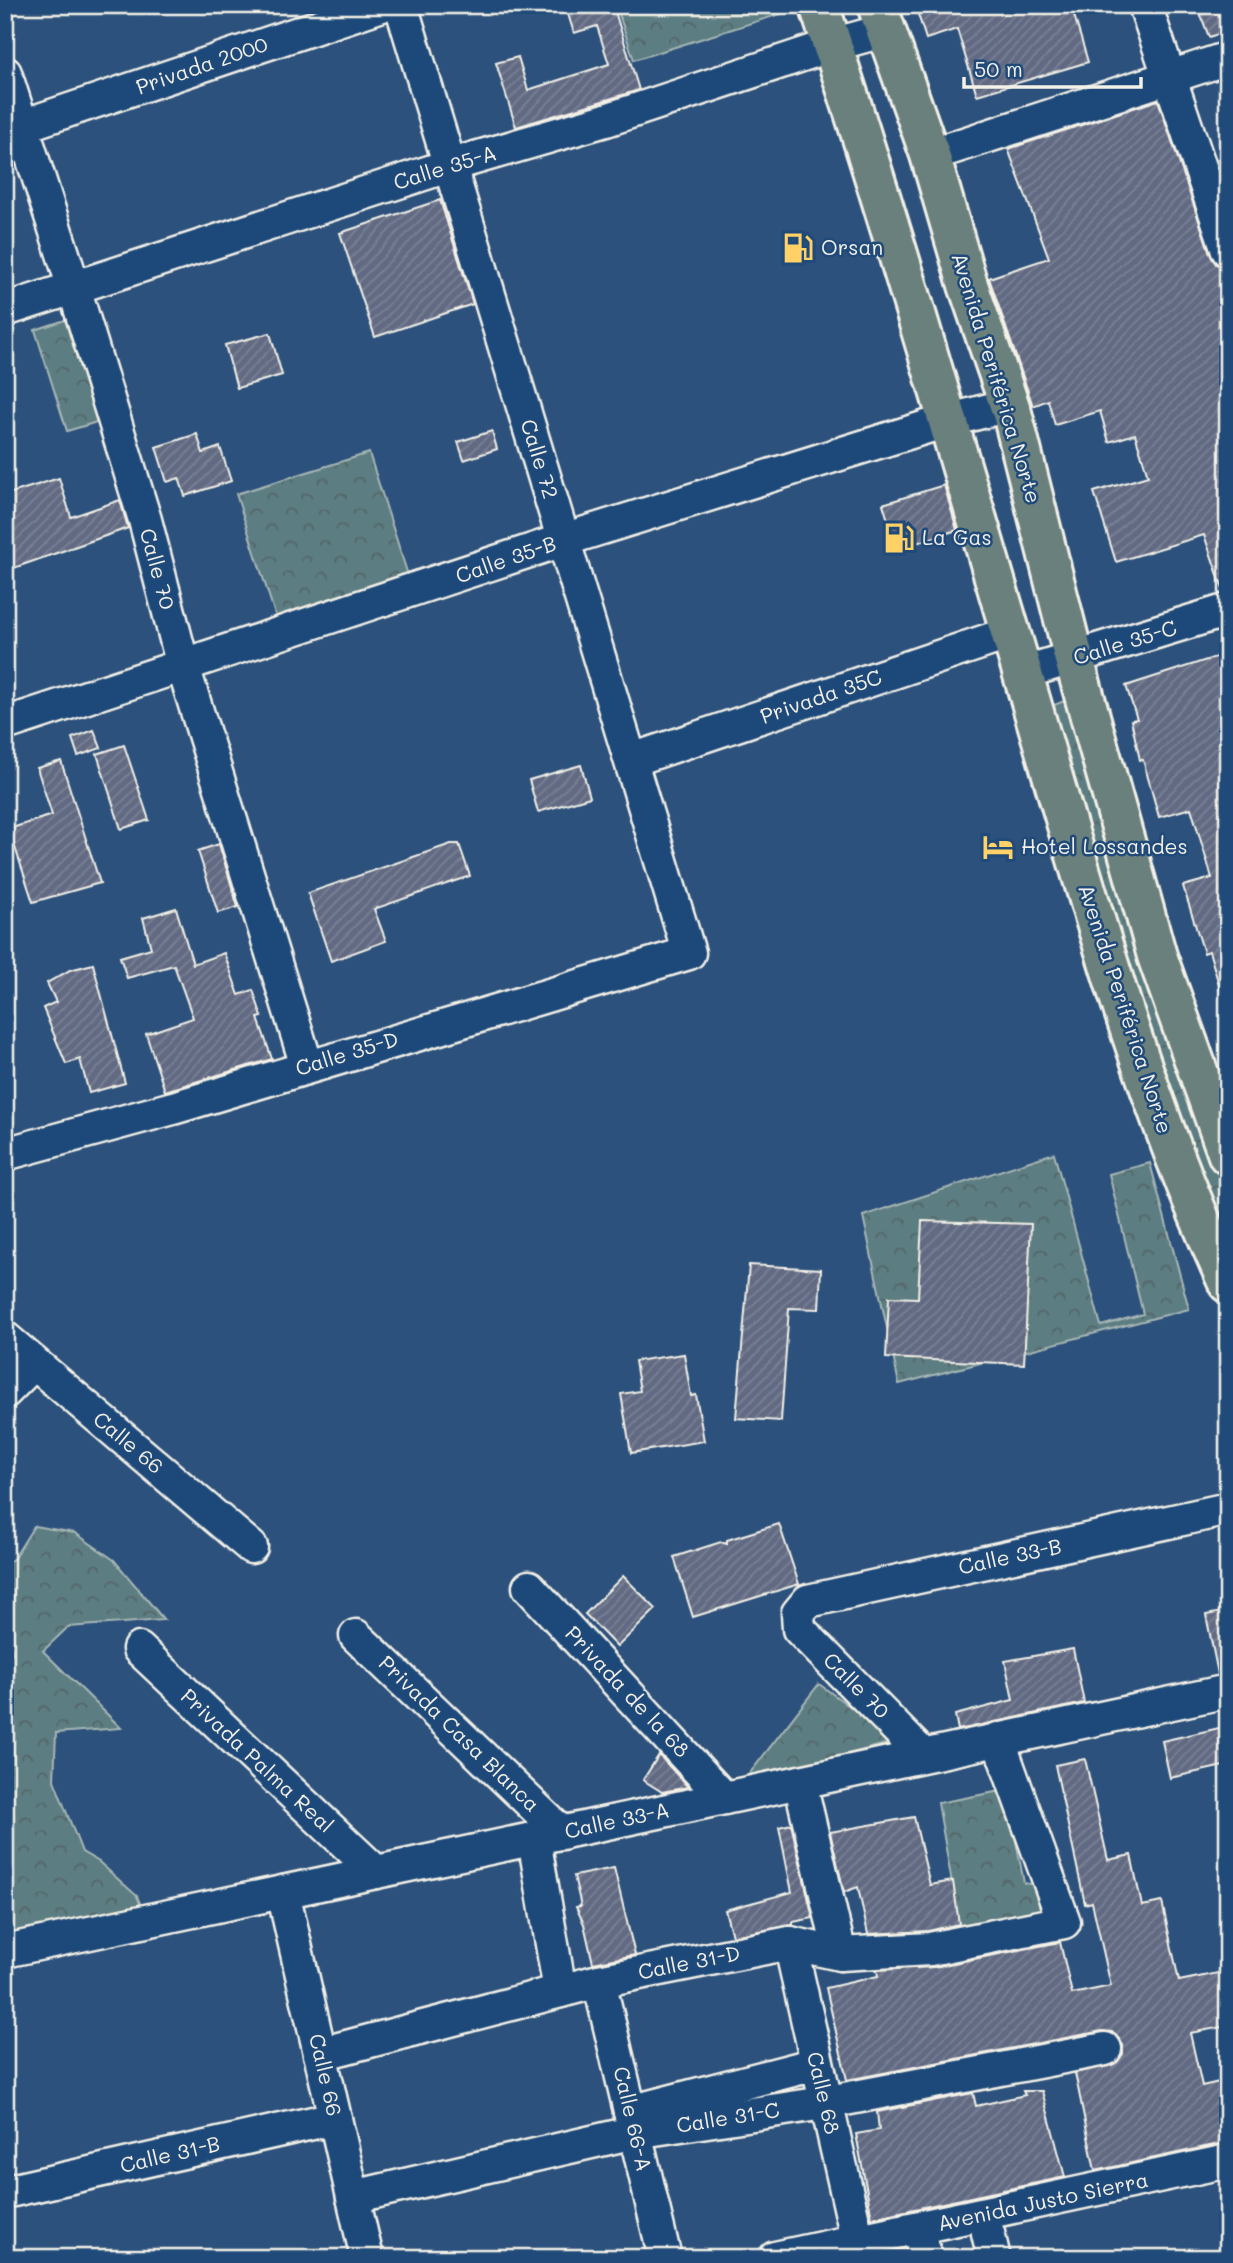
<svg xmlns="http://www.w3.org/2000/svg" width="1233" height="2263" font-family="Mali,sans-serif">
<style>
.park{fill:url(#park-crowns);stroke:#a8b7b5;stroke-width:2}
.building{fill:url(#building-hatch);stroke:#f4f1e8;stroke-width:2}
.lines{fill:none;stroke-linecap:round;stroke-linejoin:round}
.minor-casing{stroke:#f4f1e8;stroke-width:37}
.major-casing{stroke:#f4f1e8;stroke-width:44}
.minor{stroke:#1f4a7a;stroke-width:32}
.major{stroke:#6a807d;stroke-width:38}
.labels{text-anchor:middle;stroke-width:5;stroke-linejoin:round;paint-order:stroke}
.street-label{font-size:21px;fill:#f4f1e8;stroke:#1f4a7a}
.poi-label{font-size:21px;fill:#f4f1e8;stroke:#1f4a7a;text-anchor:start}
</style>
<defs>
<pattern id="park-crowns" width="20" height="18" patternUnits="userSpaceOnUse" patternTransform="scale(1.75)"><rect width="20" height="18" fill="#5c7d82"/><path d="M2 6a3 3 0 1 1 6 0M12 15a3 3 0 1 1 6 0" fill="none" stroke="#536567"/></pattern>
<pattern id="building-hatch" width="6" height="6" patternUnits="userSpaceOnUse" patternTransform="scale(1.75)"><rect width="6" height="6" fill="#626b83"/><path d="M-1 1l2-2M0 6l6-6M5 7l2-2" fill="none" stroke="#798195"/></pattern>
</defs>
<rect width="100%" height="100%" fill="#2c517c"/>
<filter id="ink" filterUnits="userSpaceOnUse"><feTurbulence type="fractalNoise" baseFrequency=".0143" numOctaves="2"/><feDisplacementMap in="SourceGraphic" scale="14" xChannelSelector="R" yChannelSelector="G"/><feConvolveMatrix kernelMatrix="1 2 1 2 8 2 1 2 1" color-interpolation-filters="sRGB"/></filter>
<g filter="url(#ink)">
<g class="park">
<path d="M616 5H795L796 9 634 60Z"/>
<path d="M65 320 97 422 67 431 35 330Z"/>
<path d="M369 453 413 591 281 633 236 494Z"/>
<path d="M1064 701 1144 961 1228 1190V1242L1126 967 1044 709Z"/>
<path d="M1054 1153 1101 1326 1143 1314 1109 1174 1150 1163 1189 1309 899 1384 863 1216Z"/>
<path d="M34 1526 75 1533 114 1560 164 1620 68 1627 43 1651 121 1728 56 1733 54 1780 82 1852 99 1862 137 1896 142 1908 5 1938V1657L13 1653C10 1635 0 1624 11 1607L5 1601V1565L14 1558Z"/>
<path d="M819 1684 897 1741 743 1782Z"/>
<path d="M1006 1790 1024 1883 1073 1892 1050 1920 961 1935 938 1803Z"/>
</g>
<g class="building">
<path d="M585 5H613L639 90 516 127 496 63 518 57 528 90 609 64 597 26 574 33 567 11Z"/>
<path d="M915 5H1071L1088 62 977 95 957 29 926 39Z"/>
<path d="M1197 5H1228V31L1209 37Z"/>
<path d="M1158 100 1211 256 1216 264 1226 268 1228 275V592H1224L1204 535 1116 562 1094 492 1148 476 1135 434 1109 442 1100 411 1055 425 1048 400 1033 406 989 278 1049 258 1008 149Z"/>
<path d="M440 200 473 304 375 337 340 233Z"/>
<path d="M270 333 282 375 237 388 225 345Z"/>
<path d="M492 431 497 449 464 460 458 442Z"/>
<path d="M197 434 203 453 220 447 231 481 185 496 179 478 167 482 156 447Z"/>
<path d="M59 478 71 517 120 500 128 528 5 571V495Z"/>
<path d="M944 485 957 530 897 549 883 504Z"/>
<path d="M1228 653V998H1223L1209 951 1204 953 1183 886 1212 878 1191 808 1159 817 1143 760H1140L1131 720 1137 719 1126 686Z"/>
<path d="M94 730 101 748 78 756 72 738Z"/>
<path d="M124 745 149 820 121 829 97 754Z"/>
<path d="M61 761 100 883 33 902 9 829 52 815 37 768Z"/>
<path d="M581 765 590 797 538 812 529 780Z"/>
<path d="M219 844 238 907 218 913 198 851Z"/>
<path d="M451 844H459L470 876 374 909 386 941 331 961 308 893Z"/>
<path d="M176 908 193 964 224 953 239 995 253 990 262 1017 258 1018 272 1059 165 1091 146 1034 193 1018 174 965 127 978 120 957 151 948 143 918Z"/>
<path d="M93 964 125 1083 89 1093 80 1059 66 1064 43 1008 56 1002 47 983 70 970Z"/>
<path d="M922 1221 1031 1224 1024 1364 886 1358 889 1297 918 1298Z"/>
<path d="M749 1265 821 1269 819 1309 789 1308 781 1421 736 1418Z"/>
<path d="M684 1354 691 1396 696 1395 704 1441 631 1453 621 1394 640 1391 635 1361Z"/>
<path d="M779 1524 799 1584 693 1617 674 1557 721 1542 727 1544V1540Z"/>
<path d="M623 1576 656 1609 617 1647 585 1614Z"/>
<path d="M1228 1611V1673L1218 1674 1206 1615Z"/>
<path d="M1073 1649 1084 1703 958 1730 955 1715 1013 1700 1005 1661Z"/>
<path d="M1228 1726V1765L1170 1778 1162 1741Z"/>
<path d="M659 1755 688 1787 662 1792 643 1780Z"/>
<path d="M1085 1759 1108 1860 1131 1855 1142 1906 1162 1902 1179 1981 1228 1971V2026L1190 2033 1202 2086 1219 2082 1228 2121V2142L1095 2171 1075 2073 1117 2062 1123 2054V2045L1112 2032 1102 2031 847 2080 826 1988 878 1976 877 1970 934 1967 1060 1942 1072 1994 1111 1986 1092 1902 1085 1904 1055 1765Z"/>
<path d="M914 1817 930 1885 953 1881 959 1924 928 1931 868 1934 858 1887 844 1892 830 1832Z"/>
<path d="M791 1824 813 1918 793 1922V1925L732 1936 725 1910 792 1892 779 1827Z"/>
<path d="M614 1868 635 1955 593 1963 584 1924 576 1907 581 1906 574 1876Z"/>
<path d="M1023 2091H1042L1065 2177 872 2218 856 2134 879 2130 877 2112 973 2093 976 2106 1025 2095Z"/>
</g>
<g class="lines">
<g class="minor-casing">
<g id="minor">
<path d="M1145 5 1228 250"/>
<path d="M5 73 74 288 145 520 183 666 307 1066"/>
<path d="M22 126 382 5"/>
<path d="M930 155 1228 58"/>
<path d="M5 310 451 165 606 120 832 45 886 30"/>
<path d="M1022 673 1228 610"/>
<path d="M5 724 563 540 946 421 1009 405"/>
<path d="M632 760 1010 633"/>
<path d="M5 1154 173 1108 689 953 401 5"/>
<path d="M5 1338 251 1547"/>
<path d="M5 1392 34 1363"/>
<path d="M529 1587 724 1798"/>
<path d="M356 1636 562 1833"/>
<path d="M139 1649 376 1872"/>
<path d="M923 1755 799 1629 798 1613 808 1601 1228 1509"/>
<path d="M800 1782 840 1954"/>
<path d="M534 1839 560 1991"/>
<path d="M283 1892 367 2258"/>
<path d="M790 1943 858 2242"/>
<path d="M5 1951 1228 1691"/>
<path d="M599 1981 665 2258"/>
<path d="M320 2054 599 1981 790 1943 840 1954 930 1949 1064 1922 998 1739"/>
<path d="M630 2112 816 2064"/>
<path d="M5 2192 335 2118"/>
<path d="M353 2197 635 2132 824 2103 1105 2049"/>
<path d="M988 2233 994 2258"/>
<path d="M923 2248 925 2258"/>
<path d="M775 2258 1228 2161"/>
</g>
</g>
<g class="major-casing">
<g id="major">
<path d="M819 5C888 212 948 422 1010 631 1076 851 1132 1074 1228 1283"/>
<path d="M877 5 930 155 968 285 1012 413 1074 659 1157 956 1228 1155"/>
</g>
</g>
<use href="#minor" class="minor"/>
<use href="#major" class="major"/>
</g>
</g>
<defs>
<g id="fuel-bare" transform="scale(2.415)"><path d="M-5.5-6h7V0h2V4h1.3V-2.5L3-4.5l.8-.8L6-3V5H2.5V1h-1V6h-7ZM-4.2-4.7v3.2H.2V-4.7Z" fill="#ffd166" stroke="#1f4a7a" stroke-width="2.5" paint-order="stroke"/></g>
<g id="hotel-bare" transform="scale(2.415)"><path d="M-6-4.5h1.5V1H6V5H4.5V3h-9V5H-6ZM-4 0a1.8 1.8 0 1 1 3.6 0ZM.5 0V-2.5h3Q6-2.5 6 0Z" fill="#ffd166" stroke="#1f4a7a" stroke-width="2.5" paint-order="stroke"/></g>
</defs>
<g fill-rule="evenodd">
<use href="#fuel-bare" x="798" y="248"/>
<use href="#fuel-bare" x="899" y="538"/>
<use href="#hotel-bare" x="998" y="847"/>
</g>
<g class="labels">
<g class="street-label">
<text transform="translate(202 66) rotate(-19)" y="7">Privada 2000</text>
<text transform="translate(445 168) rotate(-17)" y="7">Calle 35-A</text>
<text transform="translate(996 378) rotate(73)" y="7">Avenida Periférica Norte</text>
<text transform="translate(539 459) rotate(73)" y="7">Calle 72</text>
<text transform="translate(506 560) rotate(-19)" y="7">Calle 35-B</text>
<text transform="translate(157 569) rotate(75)" y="7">Calle 70</text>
<text transform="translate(1125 643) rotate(-17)" y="7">Calle 35-C</text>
<text transform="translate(821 697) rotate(-19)" y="7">Privada 35C</text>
<text transform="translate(1125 1009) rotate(72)" y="7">Avenida Periférica Norte</text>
<text transform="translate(347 1054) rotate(-17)" y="7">Calle 35-D</text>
<text transform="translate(128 1443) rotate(40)" y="7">Calle 66</text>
<text transform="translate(1010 1557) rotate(-12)" y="7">Calle 33-B</text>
<text transform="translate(856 1686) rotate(45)" y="7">Calle 70</text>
<text transform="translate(627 1692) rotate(47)" y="7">Privada de la 68</text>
<text transform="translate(459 1734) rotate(44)" y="7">Privada Casa Blanca</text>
<text transform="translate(257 1761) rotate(43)" y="7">Privada Palma Real</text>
<text transform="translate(617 1821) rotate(-12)" y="7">Calle 33-A</text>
<text transform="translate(689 1963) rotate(-11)" y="7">Calle 31-D</text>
<text transform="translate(325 2075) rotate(77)" y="7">Calle 66</text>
<text transform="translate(823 2093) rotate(77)" y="7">Calle 68</text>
<text transform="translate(728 2118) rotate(-9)" y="7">Calle 31-C</text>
<text transform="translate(632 2119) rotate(77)" y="7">Calle 66-A</text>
<text transform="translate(170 2155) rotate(-13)" y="7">Calle 31-B</text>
<text transform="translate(1043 2202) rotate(-12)" y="7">Avenida Justo Sierra</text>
</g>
<g class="poi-label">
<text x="821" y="255">Orsan</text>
<text x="922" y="545">La Gas</text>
<text x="1021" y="854">Hotel Lossandes</text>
</g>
</g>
<rect width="1233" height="2263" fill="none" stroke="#1f4a7a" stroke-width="28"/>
<rect x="14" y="14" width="1205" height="2235" fill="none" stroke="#f4f1e8" stroke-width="2.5" filter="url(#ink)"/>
<path d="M964 77v10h177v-10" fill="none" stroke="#f4f1e8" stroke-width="3.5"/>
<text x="974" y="77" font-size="21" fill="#f4f1e8" stroke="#1f4a7a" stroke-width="5" paint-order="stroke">50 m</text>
</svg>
